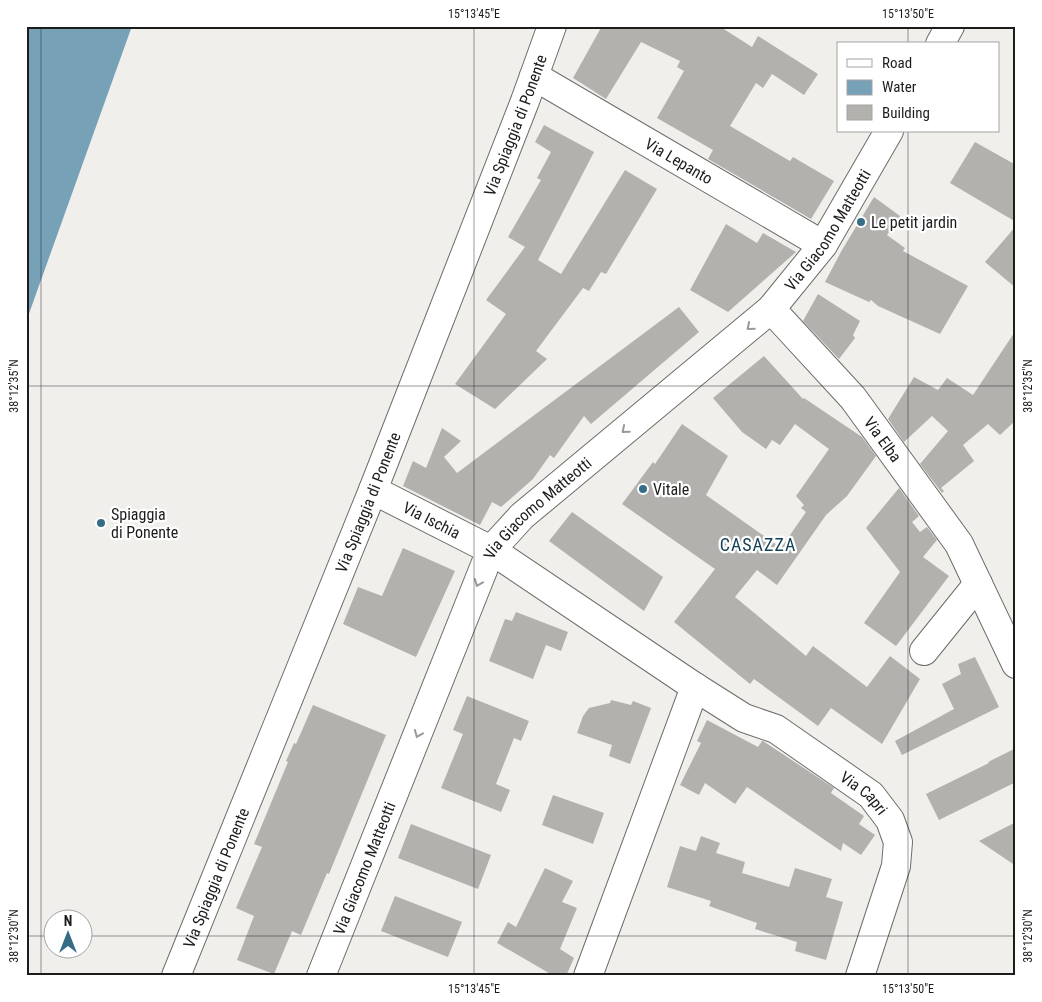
<svg xmlns="http://www.w3.org/2000/svg" width="1042" height="1002" font-family="'Roboto Condensed',sans-serif">
<style>
.water{fill:#76a1b6}
.building{fill:#b3b1ae}
.lines{fill:none;stroke-linecap:round;stroke-linejoin:round}
.street-casing{stroke:#6e6c69;stroke-width:30}
.secondary-casing{stroke:#6e6c69;stroke-width:30}
.street{stroke:#fff;stroke-width:28}
.secondary{stroke:#fff;stroke-width:28}
.oneway{stroke:#999998}
.ticks{fill:none;stroke:#1d1c1b;stroke-width:1;stroke-opacity:0.45}
.poi-dot{fill:#356d87;stroke:#fff;stroke-width:2}
.labels{text-anchor:middle;stroke-width:4.5;stroke-linejoin:round;paint-order:stroke}
.street-label{font-size:16px;fill:#1d1c1b;stroke:#fff}
.poi-label{font-size:16px;fill:#1d1c1b;stroke:#fff;text-anchor:start}
.neighbourhood-label{font-size:18px;letter-spacing:1px;fill:#134156;stroke:#fff}
.neatline{fill:none;stroke:#1d1c1b;stroke-width:2}
.ticks-label{font-size:12px;text-anchor:middle;fill:#1d1c1b}
</style>
<rect width="100%" height="100%" fill="#f1efec"/>
<path class="water" d="M26 26H132L26 322Z"/>
<g class="building">
<path d="M602 26H719L752 47 758 36 818 74 804 95 772 74 763 88 756 83 730 126 790 161 793 157 834 181 811 219 708 159 713 150 657 118 684 71 677 67 680 61 641 42 606 99 573 78Z"/>
<path d="M544 125 594 152 538 260 561 274 625 170 657 189 606 274 601 272 589 291 583 288 536 351 547 359 495 409 455 384 506 314 486 300 525 247 508 237 541 180 537 178 551 152 535 142Z"/>
<path d="M975 142 1016 165V222L950 183Z"/>
<path d="M874 197 900 216 887 235 905 248 903 251 968 286 940 334 878 306 871 300 869 302 825 282 842 250Z"/>
<path d="M726 224 757 243 763 233 796 252 728 312 690 290Z"/>
<path d="M1016 226V288L985 262Z"/>
<path d="M818 294 860 321 853 335 855 338 839 359 803 321Z"/>
<path d="M679 307 699 332 591 424 584 416 554 458 550 455 533 479 501 507 492 502 480 525 403 486 413 461 426 468 442 428 461 441 444 457 457 473Z"/>
<path d="M1016 330V420L1000 435 988 424 963 445 974 461 941 488 944 491 942 493 920 464 948 431 932 416 904 442 888 419 914 377 938 390 947 378 973 395Z"/>
<path d="M764 356 803 399 804 398 862 437 876 456 847 496 826 515 777 585 757 570 735 597 806 656 813 646 867 687 890 656 920 679 882 744 831 708 818 726 754 679 750 684 674 622 715 569 622 504 653 462 655 464 682 424 728 456 706 495 781 548 806 512 801 508 804 505 796 496 829 449 795 424 780 445 772 440 766 449 742 432 713 398Z"/>
<path d="M899 488 919 516 912 522 920 532 927 527 937 540 923 557 949 576 896 646 864 623 900 572 866 528Z"/>
<path d="M572 512 663 577 644 611 549 541Z"/>
<path d="M403 548 455 571 416 657 343 624 358 587 382 596Z"/>
<path d="M516 612 568 632 561 651 546 645 533 679 489 661 505 619 512 621Z"/>
<path d="M975 657 999 707 902 755 895 741 954 709 942 684 961 674 958 664Z"/>
<path d="M467 696 529 721 521 741 514 738 496 784 510 790 501 812 441 788 463 734 453 730Z"/>
<path d="M611 700 631 705 633 701 651 708 630 764 609 756 612 745 577 733 583 716 589 708 610 703Z"/>
<path d="M313 705 386 735 329 874 327 873 301 935 292 931 274 974 237 960 254 916 236 908 262 847 254 844 288 762 286 761 294 743 296 744Z"/>
<path d="M707 720 758 747 762 741H763L834 788 831 793 864 816 859 824 875 835 861 855 843 843 841 851 747 787 735 804 705 783 699 795 680 785 701 743 697 741Z"/>
<path d="M1016 748V782L939 820 926 794 989 763 988 762Z"/>
<path d="M553 795 604 813 593 844 542 825Z"/>
<path d="M1016 822V866L979 841Z"/>
<path d="M411 824 491 855 478 889 398 858Z"/>
<path d="M701 836 720 843 716 853 745 862 742 873 789 887 795 868 832 879 826 897 843 902 826 960 795 951 797 942 755 929 757 923 709 906 711 901 667 887 680 846 696 851Z"/>
<path d="M545 868 573 881 562 902 577 908 560 949 574 958 566 976H554L497 943 508 922 516 927Z"/>
<path d="M395 896 462 922 448 957 381 931Z"/>
</g>
<g class="lines">
<g class="street-casing">
<g id="street">
<path id="s1" d="M534 76 823 245"/>
<path id="s2" d="M771 309 853 398 959 544 1016 664"/>
<path id="s3" d="M373 490 491 550 695 687 744 718 776 729 871 795 890 820 898 842 896 866 860 976"/>
<path d="M924 651 978 584"/>
<path d="M588 976 695 687"/>
</g>
</g>
<g class="secondary-casing">
<g id="secondary">
<path d="M940 44 950 26"/>
<path id="s4" d="M176 976 373 490 525 101 552 26"/>
<path id="s5" d="M321 976 491 550 522 516 771 309 823 245 889 131"/>
</g>
</g>
<use href="#street" class="street"/>
<use href="#secondary" class="secondary"/>
</g>
<defs><path id="oneway-chevron" d="M-2-3.5L2.5 0L-2 3.5" fill="none" stroke-width="1.6" stroke-linecap="round" stroke-linejoin="round" transform="scale(1.25)"/></defs>
<g class="oneway">
<use href="#oneway-chevron" transform="translate(750 327) rotate(140)"/>
<use href="#oneway-chevron" transform="translate(625 430) rotate(140)"/>
<use href="#oneway-chevron" transform="translate(478 583) rotate(112)"/>
<use href="#oneway-chevron" transform="translate(418 734) rotate(112)"/>
</g>
<path class="ticks" d="M41 26V976M474 26V976M908 26V44M908 131V976M26 386H1016M26 936H52M82 936H1016"/>
<g class="poi-dot">
<circle cx="861" cy="222" r="5"/>
<circle cx="643" cy="489" r="5"/>
<circle cx="101" cy="523" r="5"/>
</g>
<g class="labels">
<g class="street-label">
<text dy="6" stroke="none"><textPath href="#s4" startOffset="916">Via Spiaggia di Ponente</textPath></text>
<text dy="6" stroke="none"><textPath href="#s1" startOffset="168">Via Lepanto</textPath></text>
<text dy="6" stroke="none"><textPath href="#s5" startOffset="926">Via Giacomo Matteotti</textPath></text>
<text dy="6" stroke="none"><textPath href="#s2" startOffset="172">Via Elba</textPath></text>
<text dy="6" stroke="none"><textPath href="#s4" startOffset="511">Via Spiaggia di Ponente</textPath></text>
<text dy="6" stroke="none"><textPath href="#s5" startOffset="521">Via Giacomo Matteotti</textPath></text>
<text dy="6" stroke="none"><textPath href="#s3" startOffset="66">Via Ischia</textPath></text>
<text dy="6" stroke="none"><textPath href="#s3" startOffset="579">Via Capri</textPath></text>
<text dy="6" stroke="none"><textPath href="#s5" startOffset="116">Via Giacomo Matteotti</textPath></text>
<text dy="6" stroke="none"><textPath href="#s4" startOffset="106">Via Spiaggia di Ponente</textPath></text>
</g>
<g class="poi-label">
<text x="871" y="228">Le petit jardin</text>
<text x="653" y="495">Vitale</text>
<text x="111" y="520">Spiaggia<tspan x="111" dy="18">di Ponente</tspan></text>
</g>
<g class="neighbourhood-label">
<text x="758" y="551">CASAZZA</text>
</g>
</g>
<rect width="1042" height="1002" fill="none" stroke="#ffffff" stroke-width="55"/>
<rect x="837" y="42" width="162" height="90" fill="#ffffff" stroke="#a5a4a4"/>
<rect x="847" y="59" width="25" height="8" fill="#ffffff" stroke="#a5a4a4"/>
<text x="882" y="68" font-size="15" fill="#1d1c1b">Road</text>
<rect x="847" y="80" width="25" height="15" fill="#76a1b6" stroke="#a5a4a4"/>
<text x="882" y="92" font-size="15" fill="#1d1c1b">Water</text>
<rect x="847" y="105" width="25" height="15" fill="#b3b1ae" stroke="#a5a4a4"/>
<text x="882" y="118" font-size="15" fill="#1d1c1b">Building</text>
<g transform="translate(68 934)"><circle r="24" fill="#ffffff" stroke="#a5a4a4"/>
<path d="M0-4L9 19L0 12L-9 19Z" fill="#356d87"/>
<text y="-8" font-size="14" font-weight="bold" text-anchor="middle" fill="#1d1c1b">N</text>
</g>
<rect x="28" y="28" width="986" height="946" class="neatline"/>
<g class="ticks-label">
<text x="474" y="18">15°13'45"E</text>
<text x="908" y="18">15°13'50"E</text>
<text transform="translate(14 386) rotate(-90)" y="4">38°12'35"N</text>
<text transform="translate(1028 386) rotate(-90)" y="4">38°12'35"N</text>
<text transform="translate(14 936) rotate(-90)" y="4">38°12'30"N</text>
<text transform="translate(1028 936) rotate(-90)" y="4">38°12'30"N</text>
<text x="474" y="993">15°13'45"E</text>
<text x="908" y="993">15°13'50"E</text>
</g>
</svg>
